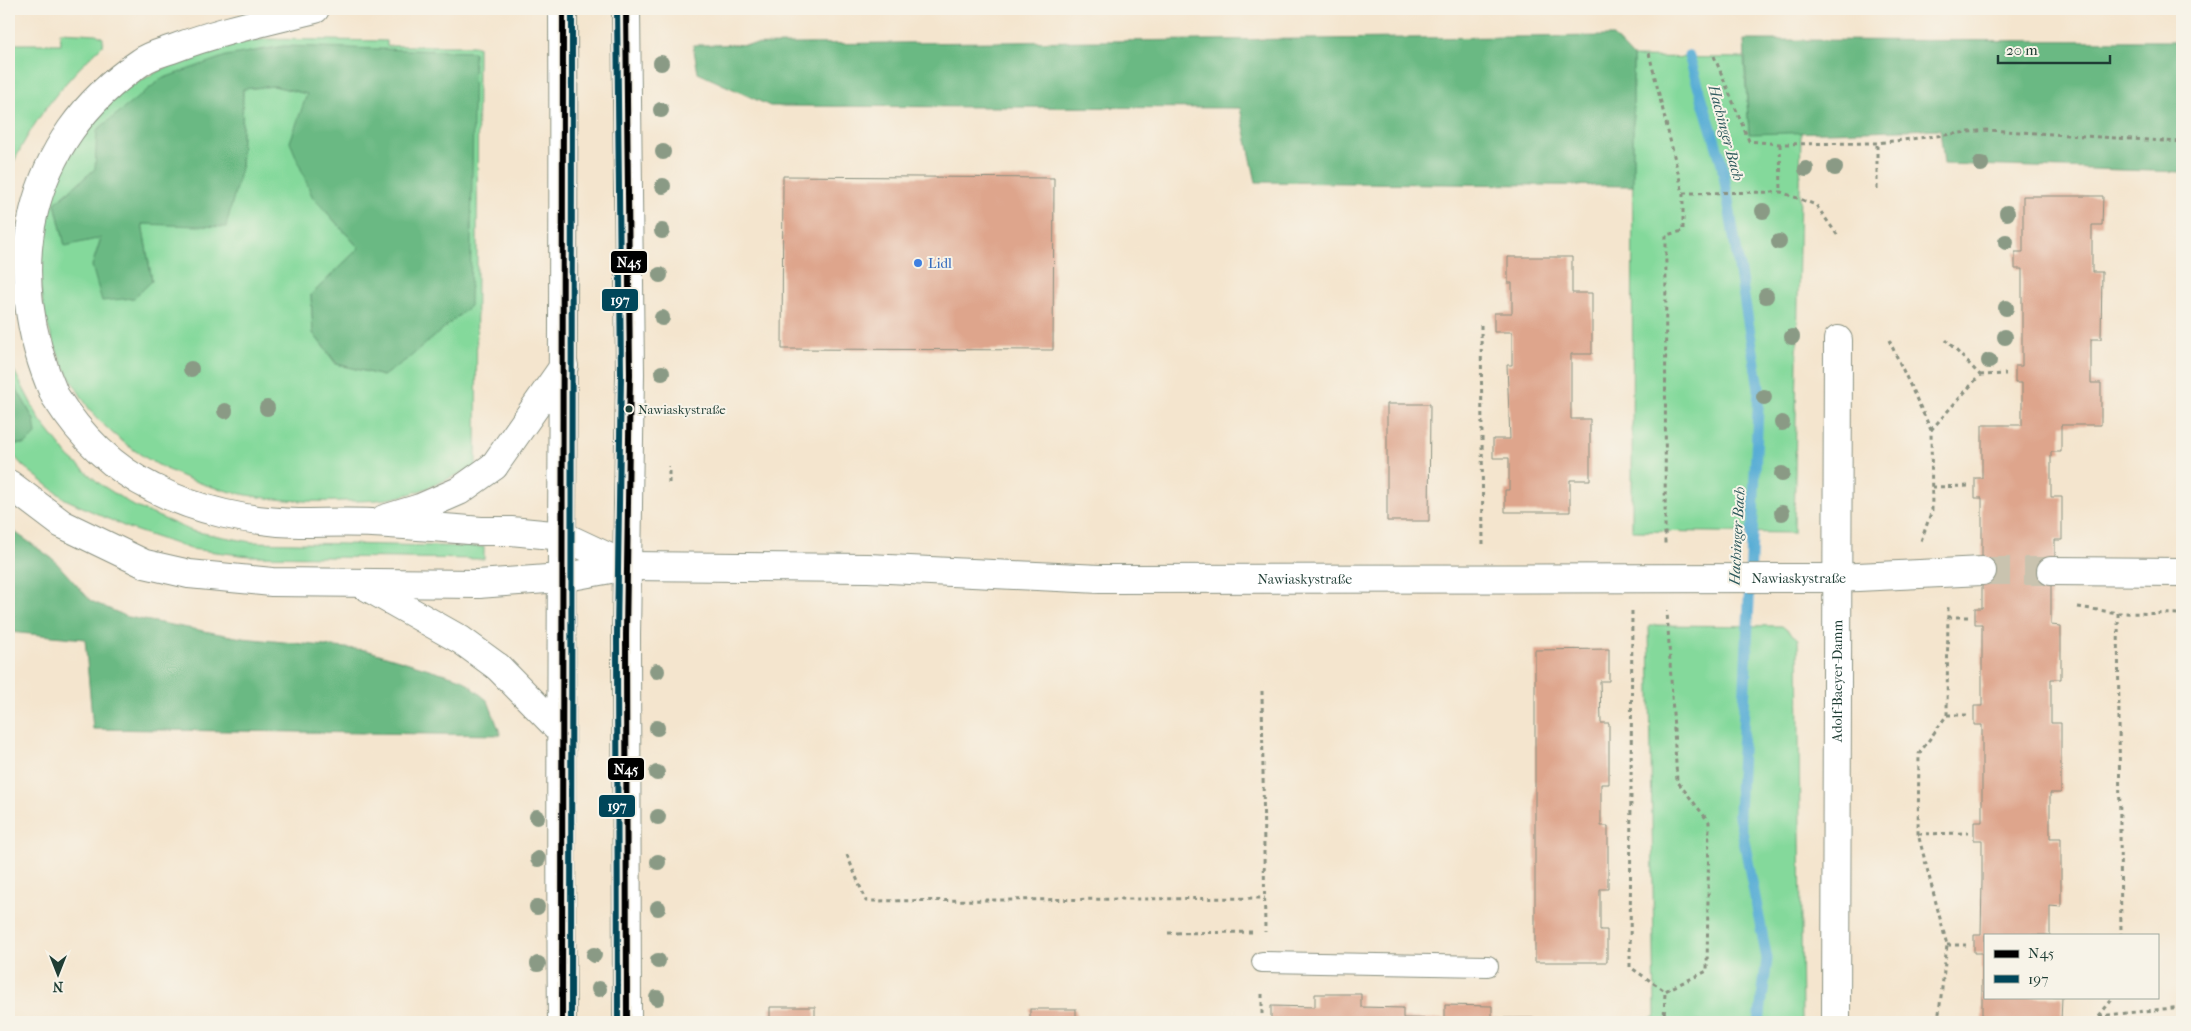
<svg xmlns="http://www.w3.org/2000/svg" width="2191" height="1031" font-family="'IM FELL French Canon',serif">
<style>
.green{fill:#84d99b;stroke:#528b68;fill-rule:evenodd}
.forest{fill:#6bb983;stroke:#457b5c}
.lines{fill:none;stroke-linecap:round;stroke-linejoin:round}
.stream{stroke:#58add5;stroke-width:11}
.building{fill:#dea58c}
.street-tunnel{stroke:#c9c3af;stroke-width:28;stroke-dasharray:28 14;stroke-linecap:butt}
.lane-casing{stroke:#8a9181;stroke-width:22}
.street-casing{stroke:#8a9181;stroke-width:30}
.secondary-casing{stroke:#8a9181;stroke-width:30}
.highway-casing{stroke:#8a9181;stroke-width:30}
.path{stroke:#8a9181;stroke-width:3;stroke-dasharray:4 4;stroke-linecap:butt}
.lane{stroke:#fff;stroke-width:20}
.street{stroke:#fff;stroke-width:28}
.secondary{stroke:#fff;stroke-width:28}
.highway{stroke:#fff;stroke-width:28}
.bus-1-casing{stroke:#f7f3e8;stroke-width:10}
.bus-2-casing{stroke:#f7f3e8;stroke-width:10}
.bus-1{stroke:#000;stroke-width:6}
.bus-2{stroke:#00465a;stroke-width:6}
.tree{fill:#8a9a85}
.shop-dot{fill:#3f7fe0;stroke:#f7f3e8;stroke-width:2}
.bus-dot{fill:#1f3d34;stroke:#f7f3e8;stroke-width:2}
.labels{text-anchor:middle;stroke-width:4;stroke-linejoin:round;paint-order:stroke}
.bus-label{font-size:13px;fill:#1f3d34;stroke:#f7f3e8;text-anchor:start}
.shop-label{font-size:14px;fill:#366cbe;stroke:#f7f3e8;text-anchor:start}
.street-label{font-size:14px;fill:#1f3d34;stroke:#f7f3e8}
.water-label{font-size:15px;font-style:italic;fill:#2d595c;stroke:#f7f3e8}
.line-badge{stroke:#f7f3e8;stroke-width:2}
.badge-label{font-size:14px;text-anchor:middle;font-weight:bold;fill:#fff}
</style>
<rect width="100%" height="100%" fill="#f7f3e8"/>
<filter id="ink" filterUnits="userSpaceOnUse"><feTurbulence type="fractalNoise" baseFrequency=".02" numOctaves="2"/><feDisplacementMap in="SourceGraphic" scale="10" xChannelSelector="R" yChannelSelector="G"/><feConvolveMatrix kernelMatrix="1 2 1 2 8 2 1 2 1" color-interpolation-filters="sRGB"/></filter>
<filter id="wash" filterUnits="userSpaceOnUse"><feTurbulence type="fractalNoise" baseFrequency=".0096" numOctaves="4" result="noise"/><feDisplacementMap in="SourceGraphic" scale="20" xChannelSelector="R" yChannelSelector="G"/><feGaussianBlur stdDeviation="1.12" result="paint"/><feColorMatrix in="noise" values="0 0 0 0 0 0 0 0 0 0 0 0 0 0 0 0 0 1.4 0 .05"/><feComposite in="paint" operator="in"/></filter>
<g filter="url(#wash)">
<rect width="100%" height="100%" fill="#f4e5ce"/>
<g class="green">
<path d="M60 32 96 34 103 38V45C63 82 30 123 9 173V159L13 149 9 141V44H61Z"/>
<path d="M266 39 387 41V46H478L476 466C452 477 427 490 402 496 384 501 361 501 342 501 251 504 160 486 95 416 86 406 79 392 72 381 26 303 29 214 80 139 86 130 92 117 100 108 123 86 188 55 220 47 235 43 251 42 266 39ZM284 46 470 306 383 376 336 364 313 333 311 295 359 248 312 196 307 94 274 86 243 89 241 168 142 223 152 281 92 266 101 238 65 245 55 203 95 169Z"/>
<path d="M1633 57 1744 58 1749 133 1801 132 1794 533 1632 531Z"/>
<path d="M9 361 40 420 69 457 100 484 134 506 192 531 251 542 484 547V559L249 556 191 549 128 528 65 499 23 466 9 450V444H26L34 420 9 375Z"/>
<path d="M1649 625 1782 626 1798 639 1802 1022H1646L1655 1016Z"/>
</g>
<g class="forest">
<path d="M1613 36 1633 57V186L1256 182 1240 108 770 106 698 73 693 45Z"/>
<path d="M1744 40 2182 41V172L1944 164 1940 129 1749 134Z"/>
<path d="M284 46 474 52 470 306 409 358 383 376 337 364 313 333 311 295 359 248 312 196 290 142 307 94 274 86 243 89 241 168 226 227 142 224 152 281 134 298 102 301 92 266 101 238 65 246 55 203 95 169 97 130 161 79 226 56Z"/>
<path d="M9 375 34 420 36 434 26 444H9Z"/>
<path d="M9 528 53 559 91 601 128 617 242 638 366 650 462 679 488 701 501 735 93 729 85 639 9 632Z"/>
</g>
<g class="lines">
<path class="stream" d="M1689 56 1722 164 1759 388 1739 815 1767 959 1759 1022"/>
</g>
<g id="blocks">
<g class="building">
<path d="M783 176 1054 178 1053 350 782 349Z"/>
<path d="M2023 196H2103L2102 225H2092V272H2102L2101 339H2091V383H2101V425H2061V452H2051V497H2062V540H2055V566H2051V625L2061 626V679H2051V723H2061V793H2050V838H2061V907L2050 906V935H1985V997H2062L2061 1022H1982V953H1974V935H1981L1982 881V840H1974V822H1982V725H1974V706H1982V624H1975V608H1982V498H1975V478H1982V425H2022V383H2015V366H2022V269H2015V252H2023Z"/>
<path d="M1508 257H1572V293H1592V354H1571V419H1590V480H1570V512H1505V490H1509V458H1493V439H1510L1507 365H1512V332H1494V313H1512V283H1508Z"/>
<path d="M1387 404H1430L1429 521H1387Z"/>
<path d="M1609 649V681H1600L1601 723H1609V784H1601V826H1608V889H1600V930H1607V962H1535V650Z"/>
<path d="M1315 994H1361V1007L1403 1008V1018L1445 1019V1005L1492 1006V1018H1535V1022H1271V1006L1315 1007Z"/>
<path d="M770 1007H815V1020H858V1022H770Z"/>
<rect x="1030" y="1009" width="46" height="13"/>
<path d="M1160 1020 1184 1021V1022H1160Z"/>
</g>
</g>
</g>
<g filter="url(#ink)">
<use href="#blocks" fill-opacity="0" stroke="#8a9181" stroke-width="1"/>
<g class="lines">
<path class="street-tunnel" d="M1982 571H2051"/>
<g class="lane-casing">
<path id="lane" d="M1262 962 1488 966"/>
</g>
<g class="street-casing">
<g id="street">
<path id="s1" d="M627 566 868 568 1100 579 1837 578 1982 571"/>
<path d="M2051 571 2182 572"/>
<path id="s2" d="M1836 1022 1838 340"/>
</g>
</g>
<g class="secondary-casing">
<g id="secondary">
<path d="M626 9 630 374 626 635 627 1022"/>
<path d="M494 466 564 366"/>
<path d="M481 531H511L563 536 627 566"/>
<path d="M478 584 561 578 627 566"/>
<path d="M498 667 560 730"/>
<path d="M562 1022C559 684 565 347 563 9"/>
</g>
</g>
<g class="highway-casing">
<g id="highway">
<path d="M315 9C268 21 220 31 175 48 164 52 150 55 141 62 25 140 0 272 55 396 79 434 112 468 153 488 197 511 250 522 299 523 323 523 348 522 372 523 409 525 445 528 481 531"/>
<path d="M9 484 62 524 145 564 189 574 272 582 478 584"/>
<path d="M384 519 420 508 459 491 494 466"/>
<path d="M362 584 461 640 498 667"/>
</g>
</g>
<g class="path">
<path d="M1649 53 1683 193V231L1666 235 1665 544"/>
<path d="M1714 56 1749 141 1780 144 1877 143 1986 130 2182 142"/>
<path d="M1780 144 1781 192"/>
<path d="M1877 189V143"/>
<path d="M1683 193 1781 192 1816 205 1838 236"/>
<path d="M1481 325 1483 544"/>
<path d="M1889 340 1931 430 1932 510 1921 541"/>
<path d="M1980 375 2006 374"/>
<path d="M1931 430 1980 375 1946 340"/>
<path d="M669 483V466"/>
<path d="M1932 487 1969 486"/>
<path d="M2078 607 2118 613 2182 614"/>
<path d="M1632 611 1630 967 1665 991"/>
<path d="M2118 613 2121 935"/>
<path d="M1948 617H1968"/>
<path d="M1262 691 1265 932"/>
<path d="M1947 715H1967"/>
<path d="M1918 834 1968 833"/>
<path d="M847 855 866 901 1265 898"/>
<path d="M1168 933 1255 932"/>
<path d="M1947 945H1966"/>
<path d="M2099 1016 2182 1007"/>
<path d="M1262 1022V990"/>
<path d="M1664 1022 1665 991 1707 971 1709 822 1677 781 1667 611"/>
<path d="M1938 1022 1947 945 1918 834 1919 754 1947 715 1948 606"/>
<path d="M2094 1022 2114 997"/>
</g>
<use href="#lane" class="lane"/>
<use href="#street" class="street"/>
<use href="#secondary" class="secondary"/>
<use href="#highway" class="highway"/>
<g class="bus-1-casing">
<g id="bus-1">
<path d="M626 9 630 374 626 635 627 1022"/>
<path d="M562 1022 563 9"/>
</g>
</g>
<g class="bus-2-casing">
<g id="bus-2">
<path d="M617 9 621 374 617 635 618 1022"/>
<path d="M571 1022 572 9"/>
</g>
</g>
<use href="#bus-1" class="bus-1"/>
<use href="#bus-2" class="bus-2"/>
</g>
<g class="tree">
<circle cx="661" cy="63" r="8"/>
<circle cx="661" cy="110" r="8"/>
<circle cx="663" cy="152" r="8"/>
<circle cx="1981" cy="164" r="8"/>
<circle cx="1835" cy="168" r="8"/>
<circle cx="1806" cy="169" r="8"/>
<circle cx="663" cy="186" r="8"/>
<circle cx="1763" cy="211" r="8"/>
<circle cx="2007" cy="213" r="8"/>
<circle cx="662" cy="231" r="8"/>
<circle cx="1779" cy="242" r="8"/>
<circle cx="2006" cy="242" r="8"/>
<circle cx="660" cy="275" r="8"/>
<circle cx="1766" cy="296" r="8"/>
<circle cx="2006" cy="308" r="8"/>
<circle cx="662" cy="318" r="8"/>
<circle cx="1792" cy="337" r="8"/>
<circle cx="2005" cy="337" r="8"/>
<circle cx="1989" cy="361" r="8"/>
<circle cx="191" cy="369" r="8"/>
<circle cx="662" cy="373" r="8"/>
<circle cx="1764" cy="397" r="8"/>
<circle cx="267" cy="408" r="8"/>
<circle cx="225" cy="411" r="8"/>
<circle cx="1782" cy="423" r="8"/>
<circle cx="1782" cy="474" r="8"/>
<circle cx="1782" cy="513" r="8"/>
<circle cx="657" cy="671" r="8"/>
<circle cx="657" cy="728" r="8"/>
<circle cx="657" cy="773" r="8"/>
<circle cx="537" cy="817" r="8"/>
<circle cx="658" cy="817" r="8"/>
<circle cx="538" cy="859" r="8"/>
<circle cx="658" cy="862" r="8"/>
<circle cx="537" cy="907" r="8"/>
<circle cx="658" cy="908" r="8"/>
<circle cx="594" cy="955" r="8"/>
<circle cx="658" cy="961" r="8"/>
<circle cx="538" cy="964" r="8"/>
<circle cx="599" cy="989" r="8"/>
<circle cx="657" cy="998" r="8"/>
</g>
</g>
<circle class="shop-dot" cx="918" cy="263" r="5"/>
<circle class="bus-dot" cx="629" cy="409" r="4.5"/>
<g class="labels">
<g class="bus-label">
<text x="638" y="414">Nawiaskystraße</text>
</g>
<g class="shop-label">
<text x="928" y="268">Lidl</text>
</g>
<g class="street-label">
<text dy="5" stroke="none"><textPath href="#s1" startOffset="1172">Nawiaskystraße</textPath></text>
<text dy="5" stroke="none"><textPath href="#s1" startOffset="678">Nawiaskystraße</textPath></text>
<text dy="5" stroke="none"><textPath href="#s2" startOffset="341">Adolf-Baeyer-Damm</textPath></text>
</g>
<g class="water-label">
<text transform="translate(1726 133) rotate(75)" y="5">Hachinger Bach</text>
<text transform="translate(1737 536) rotate(-87)" y="5">Hachinger Bach</text>
</g>
</g>
<g class="line-badge">
<rect x="610" y="250" width="38" height="24" rx="5" fill="#000"/>
<rect x="601" y="288" width="38" height="24" rx="5" fill="#00465a"/>
<rect x="607" y="757" width="38" height="24" rx="5" fill="#000"/>
<rect x="598" y="794" width="38" height="24" rx="5" fill="#00465a"/>
</g>
<g class="badge-label">
<text x="629" y="267">N45</text>
<text x="620" y="305">197</text>
<text x="626" y="774">N45</text>
<text x="617" y="811">197</text>
</g>
<rect width="2191" height="1031" fill="none" stroke="#f7f3e8" stroke-width="30"/>
<rect x="1984" y="934" width="175" height="65" fill="#f7f3e8" stroke="#a1aaa0"/>
<rect x="1994" y="950" width="25" height="8" fill="#000000" stroke="#a1aaa0"/>
<text x="2028" y="958" font-size="15" fill="#1f3d34">N45</text>
<rect x="1994" y="975" width="25" height="8" fill="#00465a" stroke="#a1aaa0"/>
<text x="2028" y="984" font-size="15" fill="#1f3d34">197</text>
<g transform="translate(58 974) rotate(180)" stroke="#f7f3e8" stroke-width="4" paint-order="stroke">
<path d="M0-4L9 19L0 12L-9 19Z" fill="#1f3d34"/>
<text y="-8" font-size="14" font-weight="bold" text-anchor="middle" fill="#1f3d34">N</text>
</g>
<path d="M1998 55v8h112v-8" fill="none" stroke="#1f3d34" stroke-width="2.5"/>
<text x="2006" y="55" font-size="15" fill="#1f3d34" stroke="#f7f3e8" stroke-width="4" paint-order="stroke">20 m</text>
</svg>
